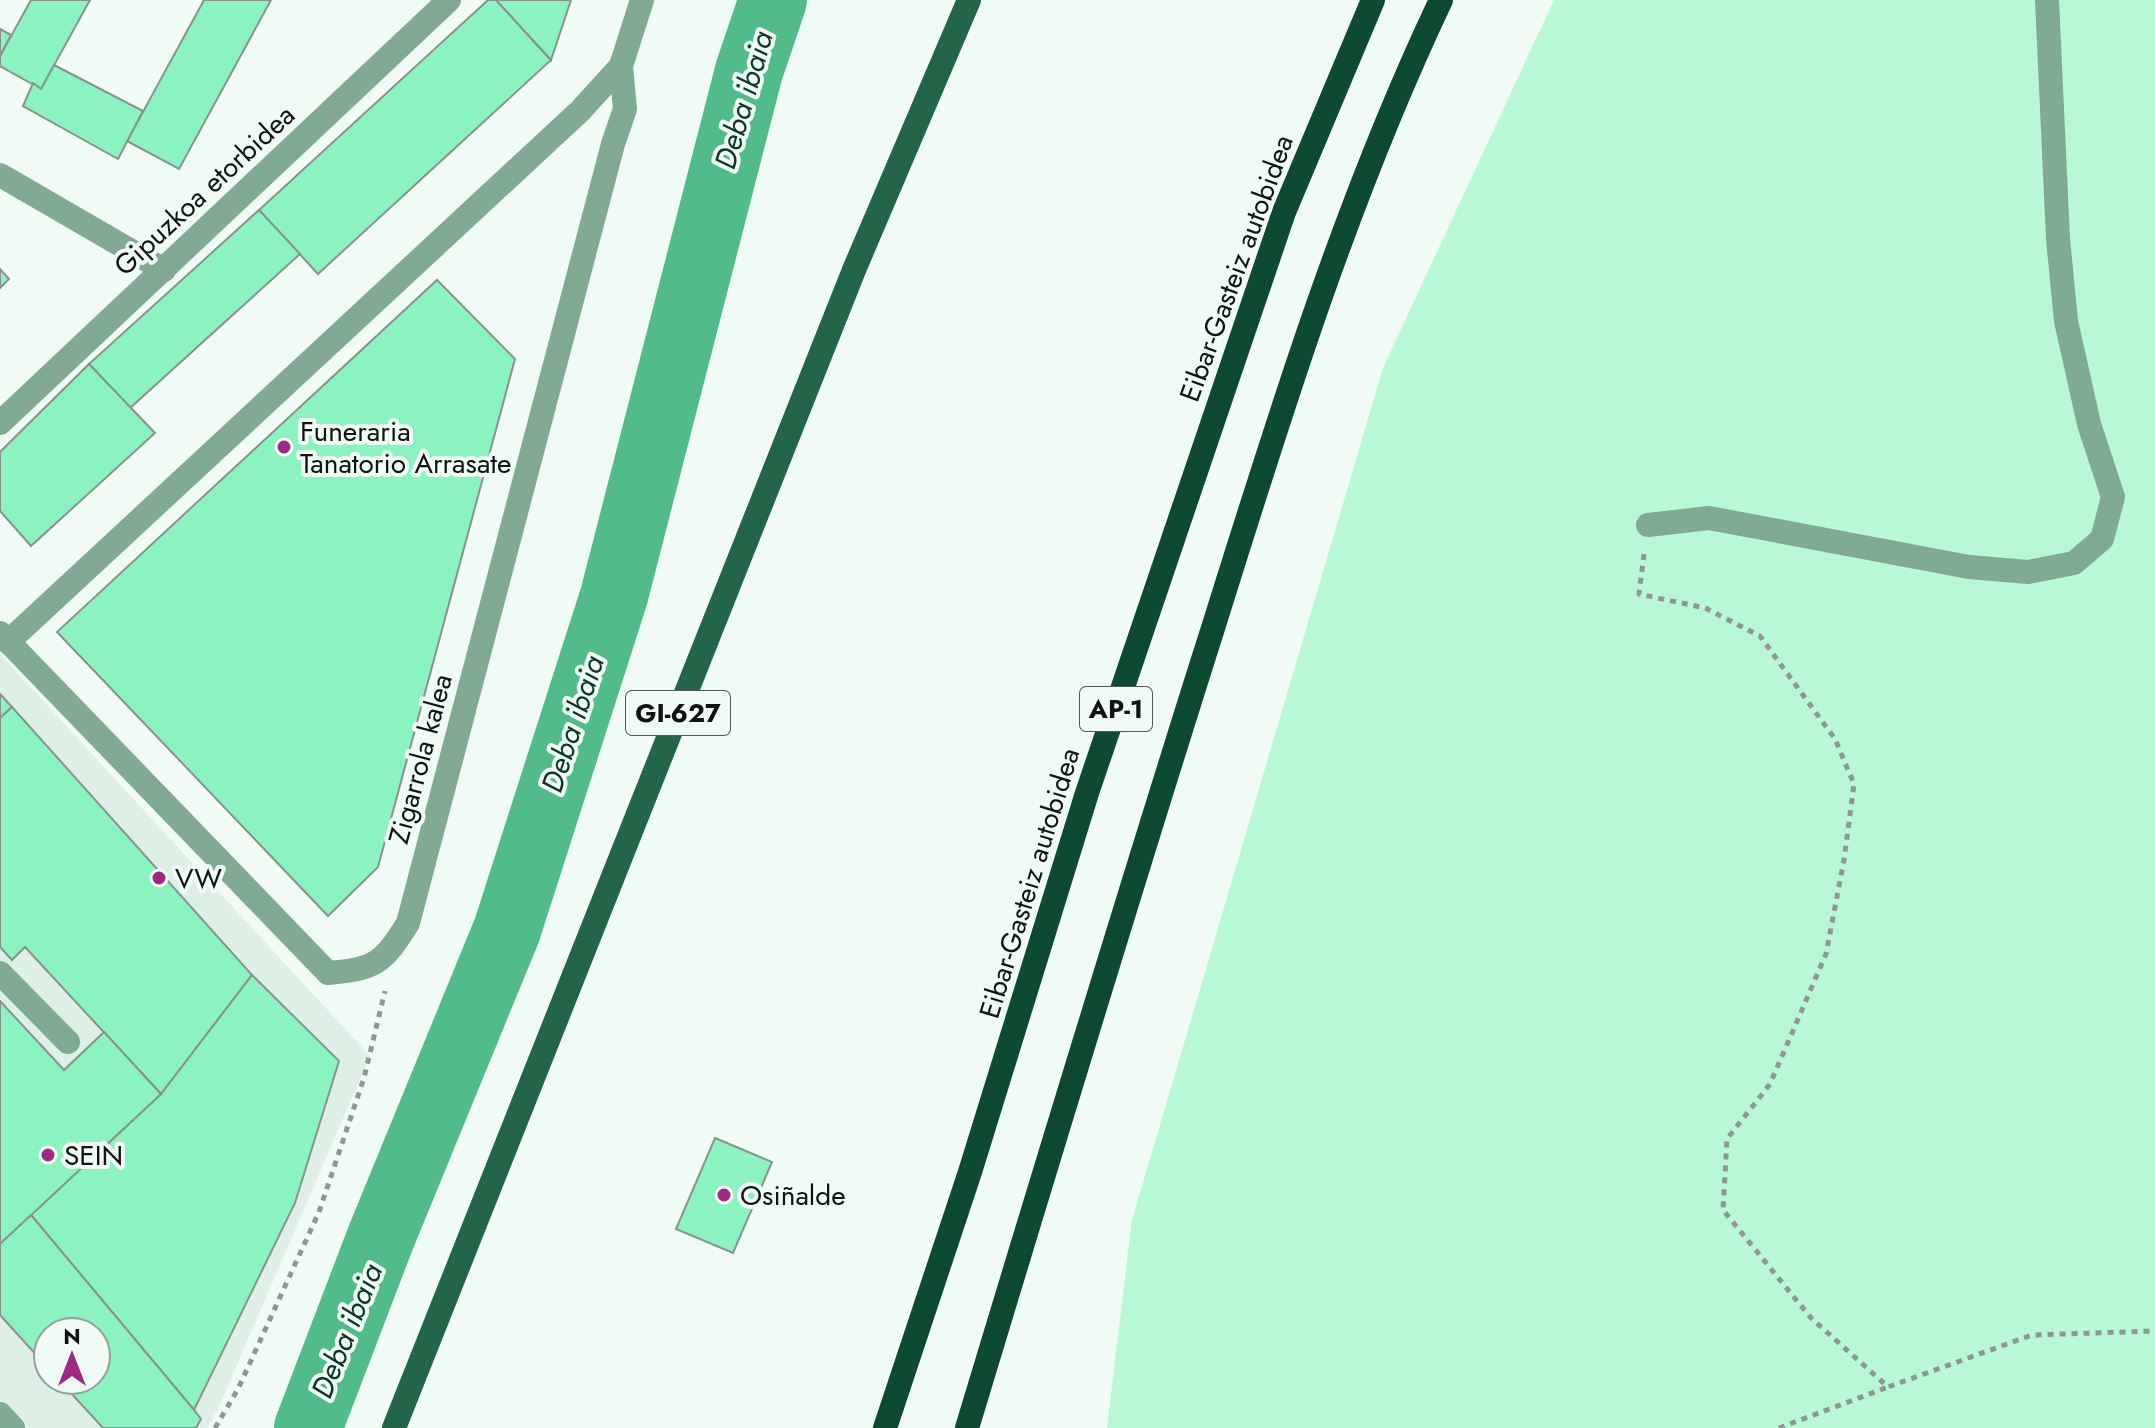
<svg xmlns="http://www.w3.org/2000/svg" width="2155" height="1428" font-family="Jost,sans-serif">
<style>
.built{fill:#def0e6;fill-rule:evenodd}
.green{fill:#b8f8d5}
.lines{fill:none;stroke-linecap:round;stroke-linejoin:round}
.river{stroke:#52bb8a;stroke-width:68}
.building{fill:#8bf3bf;stroke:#88938d;stroke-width:2}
.path{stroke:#8f9793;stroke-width:5;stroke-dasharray:6 6;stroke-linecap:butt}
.minor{stroke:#81aa93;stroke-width:24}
.major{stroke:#236547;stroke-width:24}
.highway{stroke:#0e4931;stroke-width:24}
.poi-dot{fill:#9f2880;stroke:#effbf4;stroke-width:3}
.labels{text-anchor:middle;stroke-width:8;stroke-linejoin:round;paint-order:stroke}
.shield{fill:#effbf4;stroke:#525955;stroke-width:2}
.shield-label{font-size:26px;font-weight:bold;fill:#0f1311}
.street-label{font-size:28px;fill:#0f1311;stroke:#effbf4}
.poi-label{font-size:28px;fill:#0f1311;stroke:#effbf4;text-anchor:start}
.water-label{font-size:30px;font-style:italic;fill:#0a3825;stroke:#effbf4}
</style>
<rect width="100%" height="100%" fill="#effbf4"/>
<path class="built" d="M0 654 370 1056 218 1409 207 1428H0ZM48 1332H96V1380H48Z"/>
<path class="green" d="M1554 0H2155V1428H1107L1132 1220 1383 368Z"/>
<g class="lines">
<path class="river" d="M308 1428 381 1237 507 930 614 596 749 71 773 0"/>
</g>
<g class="building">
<path d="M31 0H90L41 89 0 66V56Z"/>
<path d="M204 0H271L179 169 127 141Z"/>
<path d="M488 0H496L551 60 318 274 259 210Z"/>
<path d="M496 0H571L551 60Z"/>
<path d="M0 29 11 35 0 56Z"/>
<path d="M54 65 143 111 118 159 23 106 33 83 41 89Z"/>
<path d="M259 210 300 254 130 408 89 364Z"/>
<path d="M0 269 9 279 0 288Z"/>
<path d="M437 280 515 359 378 867 328 916 57 632Z"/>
<path d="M89 364 155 433 31 546 0 511V452Z"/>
<path d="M0 694 12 707 0 718Z"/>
<path d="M12 707 252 975 161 1094 25 947 12 960 0 947V718Z"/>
<path d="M252 975 339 1061 295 1203 194 1410 31 1215 161 1094Z"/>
<path d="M0 1001 64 1070 104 1032 161 1094 0 1244Z"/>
<path d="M715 1138 772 1162 733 1253 676 1229Z"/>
<path d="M31 1215 194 1410 201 1419 196 1428H103L59 1380H96V1332H48V1368L0 1315V1244Z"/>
</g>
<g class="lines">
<g class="path">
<path d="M1644 554 1639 594 1705 608 1760 636 1835 739 1854 784 1844 860 1826 954 1770 1084 1727 1139 1723 1210 1811 1318 1888 1387 2032 1335 2155 1331"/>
<path d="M215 1428 238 1389 319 1212 364 1078 385 991"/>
<path d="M1779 1428 1888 1387"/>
</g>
<g class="minor">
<path d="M0 175 164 270"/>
<path d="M0 423 449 0"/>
<path d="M1648 525 1709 518 1969 567 2028 572 2074 563 2102 539 2113 497 2089 424 2066 321 2058 239 2047 0"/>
<path d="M0 633 328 973C376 969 383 963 408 923L613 144 625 109 621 66 642 0"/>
<path d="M8 642 580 111 621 66"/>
<path d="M0 973 68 1042"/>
<path d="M0 1414 13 1428"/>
</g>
<path class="major" d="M394 1428 854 270 969 0"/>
<g class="highway">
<path d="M885 1428 970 1172 1087 793 1284 212 1373 0"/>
<path d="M967 1428C1048 1160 1129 892 1214 625 1280 414 1346 200 1441 0"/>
</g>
</g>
<g class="poi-dot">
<circle cx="284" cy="447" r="8"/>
<circle cx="159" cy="878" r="8"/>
<circle cx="48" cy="1155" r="8"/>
<circle cx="724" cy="1195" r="8"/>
</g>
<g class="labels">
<g class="shield">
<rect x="1080" y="687" width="72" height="44" rx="6"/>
<rect x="626" y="691" width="104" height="44" rx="6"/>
</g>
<g class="shield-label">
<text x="1116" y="718">AP-1</text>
<text x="678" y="722">GI-627</text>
</g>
<g class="street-label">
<text transform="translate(204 190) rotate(-43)" y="10">Gipuzkoa etorbidea</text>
<text transform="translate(1236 268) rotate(-70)" y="10">Eibar-Gasteiz autobidea</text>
<text transform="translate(420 759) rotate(-75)" y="10">Zigarrola kalea</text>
<text transform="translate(1029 883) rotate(-73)" y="10">Eibar-Gasteiz autobidea</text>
</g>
<g class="poi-label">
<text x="300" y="441">Funeraria<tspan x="300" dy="32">Tanatorio Arrasate</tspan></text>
<text x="175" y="888">VW</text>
<text x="64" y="1165">SEIN</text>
<text x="740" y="1205">Osiñalde</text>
</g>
<g class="water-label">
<text transform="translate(744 100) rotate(-74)" y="10">Deba ibaia</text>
<text transform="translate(573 724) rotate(-72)" y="10">Deba ibaia</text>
<text transform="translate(347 1331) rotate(-68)" y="10">Deba ibaia</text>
</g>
</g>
<g transform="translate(72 1356)"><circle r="38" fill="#effbf4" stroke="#959e99" stroke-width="2"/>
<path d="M0-6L14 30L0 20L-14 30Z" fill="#9f2880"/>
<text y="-12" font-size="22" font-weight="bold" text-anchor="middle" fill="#0f1311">N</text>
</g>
</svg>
